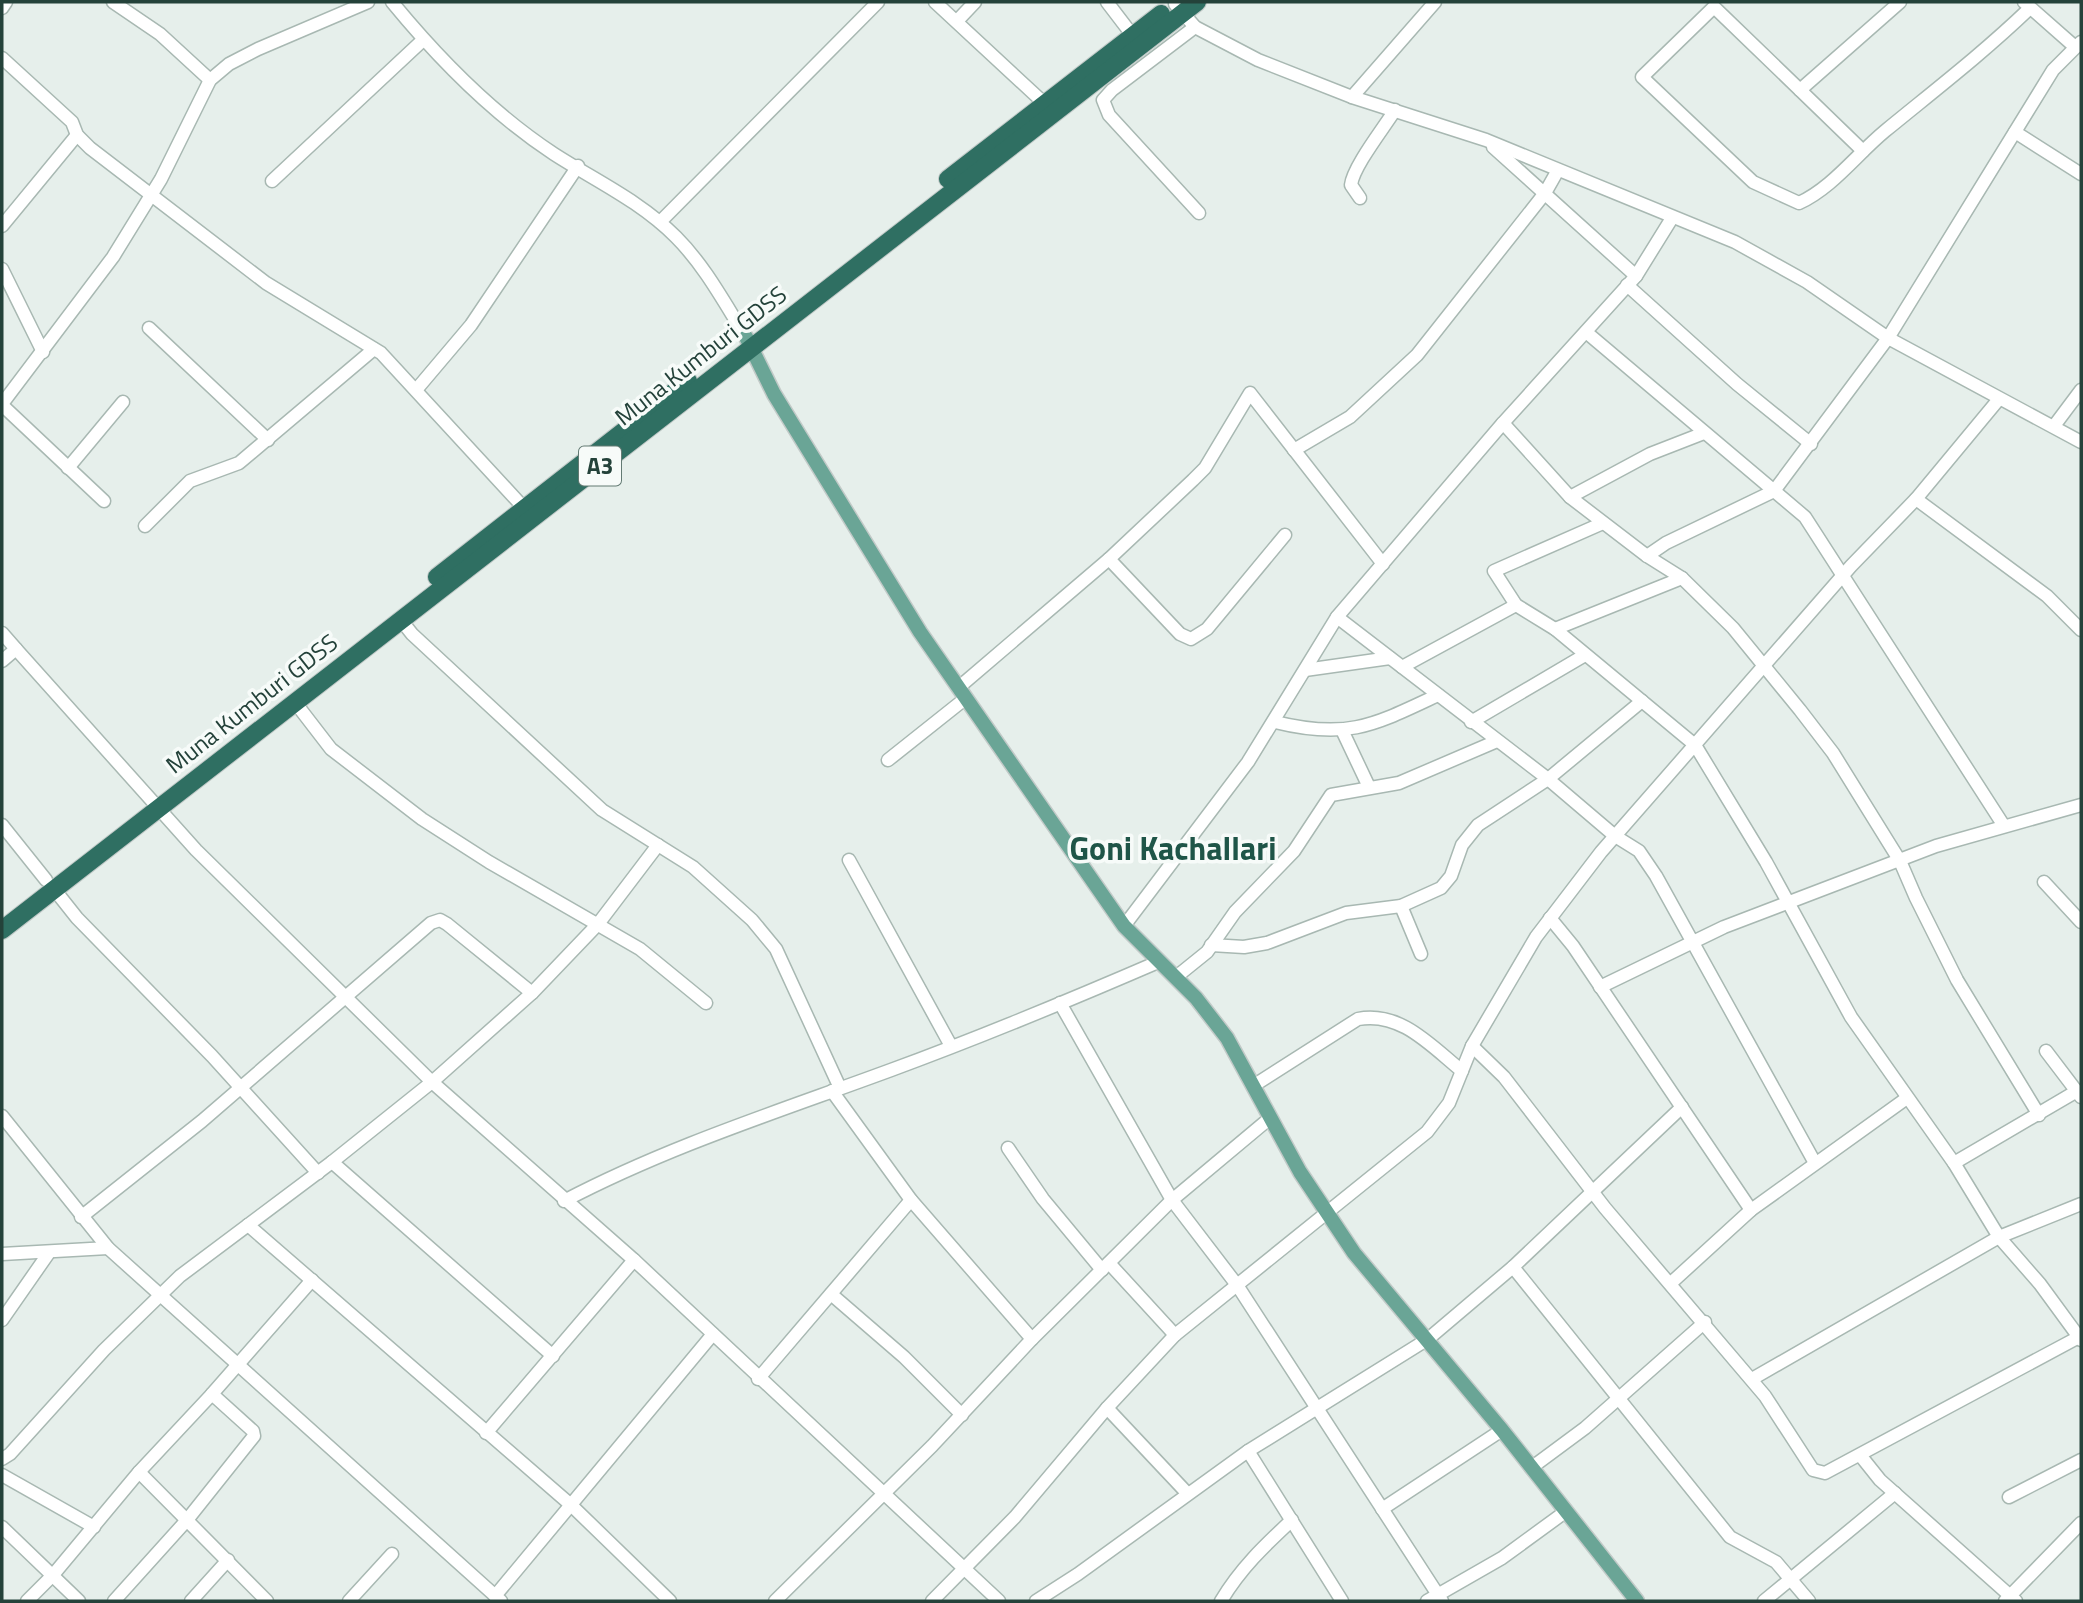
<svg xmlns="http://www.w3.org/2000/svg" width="2083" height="1603" font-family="'Titillium Web',sans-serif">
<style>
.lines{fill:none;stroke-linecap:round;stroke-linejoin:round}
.minor-casing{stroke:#a8b8b2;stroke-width:15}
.major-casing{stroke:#c2cac8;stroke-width:17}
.highway-casing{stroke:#c2cac8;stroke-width:20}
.minor{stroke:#fff;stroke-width:12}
.major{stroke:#6aa596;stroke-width:14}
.highway{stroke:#2f6f62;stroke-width:18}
.labels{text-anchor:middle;stroke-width:7;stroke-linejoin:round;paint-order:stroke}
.shield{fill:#f7fbf9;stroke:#637a73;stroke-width:2}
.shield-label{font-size:23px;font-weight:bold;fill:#24423a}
.street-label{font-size:24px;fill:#24423a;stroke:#f7fbf9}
.district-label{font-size:32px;font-weight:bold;fill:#1f5548;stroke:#f7fbf9}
</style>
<rect width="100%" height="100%" fill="#e6efeb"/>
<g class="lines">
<g class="minor-casing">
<g id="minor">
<path d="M113 2 160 34 210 80"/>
<path d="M392 2C438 58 493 114 554 154 596 181 640 201 676 237 705 266 725 304 746 337"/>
<path d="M935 2 1045 104"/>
<path d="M1107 2 1133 36"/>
<path d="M2024 2 2074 46"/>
<path d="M1175 4 1195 27 1258 60 1352 97 1486 140 1735 242 1807 282 1888 338 2081 442"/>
<path d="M2 8 6 2"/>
<path d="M957 21 975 2"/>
<path d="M1195 27 1112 90 1103 100 1109 115 1199 213"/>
<path d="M2 58 72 122 77 135 90 148 266 283 381 353 524 508"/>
<path d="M1800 90 1714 7 1642 77 1753 182 1799 203C1832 188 1856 155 1885 131 1935 90 1982 54 2029 9"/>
<path d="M1352 97 1435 2"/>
<path d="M2015 132 2081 174"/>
<path d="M1493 147 1636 276"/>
<path d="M1863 151 1800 90 1900 2"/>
<path d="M272 181 423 40"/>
<path d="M1360 198 1351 185C1353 167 1383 129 1395 110"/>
<path d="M660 222 878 2"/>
<path d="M2 226 77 135"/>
<path d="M2 269 43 352"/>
<path d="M1627 285 1737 384 1811 444"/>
<path d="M149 328 268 440"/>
<path d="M1586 332 1805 517 2004 826"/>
<path d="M416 390 471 325 578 166"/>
<path d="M2 404 113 257 161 179 210 80 229 64 258 49 368 2"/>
<path d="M2 405 104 501"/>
<path d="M1503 423 1570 497 1647 556 1682 578 1733 628 1800 710 1833 753 1900 861 1916 898 1957 980 2039 1115"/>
<path d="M2054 426 2081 390"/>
<path d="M1294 450 1350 417 1417 355 1545 193 1558 170"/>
<path d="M68 468 123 402"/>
<path d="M1570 497 1650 454 1704 433"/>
<path d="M1916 499 2047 596 2081 630"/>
<path d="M1603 523 1494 571 1516 605 1555 629 1695 745 1766 862 1851 1017 1954 1163 1999 1237 2040 1284 2081 1340"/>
<path d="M145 526 190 481 239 463 374 349"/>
<path d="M1647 556 1666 543 1774 491 1888 338 2053 70 2081 42"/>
<path d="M1109 559 1180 634 1191 639 1207 629 1285 535"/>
<path d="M1337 617 1548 779 1615 836 1639 851 1656 876 1815 1163"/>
<path d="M401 620 412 634 602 810 693 867 752 920 776 949 840 1088"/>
<path d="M1555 629 1682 578"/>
<path d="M2 633 16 649 2 661"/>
<path d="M16 649 196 850 432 1082 634 1260 999 1601"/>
<path d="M1402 667 1516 605"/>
<path d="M1305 670 1390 658"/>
<path d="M958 688 1109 559 1193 480 1205 468 1250 393 1383 564"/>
<path d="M294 701 331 749 422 819 489 862 640 949 706 1003"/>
<path d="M1275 722C1348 740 1374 725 1438 695"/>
<path d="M1471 722 1585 655"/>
<path d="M1342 730 1369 787"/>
<path d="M888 760 966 698"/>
<path d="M2 825 46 880"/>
<path d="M849 860 951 1046"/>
<path d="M2044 882 2081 922"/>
<path d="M54 889 77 918 212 1056 318 1173"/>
<path d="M1401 906 1421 954"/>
<path d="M1550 918 1573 946 1751 1210"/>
<path d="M1124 926 1248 762 1337 617 1503 423 1636 276 1672 218"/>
<path d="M1211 945 1244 947 1267 943 1346 913 1401 906 1441 888 1451 876 1462 845 1478 825 1548 779 1642 701"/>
<path d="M1176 977 1207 952 1235 912 1294 851 1331 795 1399 783 1497 741"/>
<path d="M1600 987 1724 927 1936 846 2081 805"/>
<path d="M1060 1003 1172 1200 1237 1285 1442 1601"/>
<path d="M1472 1046 1504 1077 1605 1208 1765 1396 1813 1470 1825 1473 2079 1337"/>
<path d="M2046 1051 2081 1097"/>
<path d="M1253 1086 1358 1019C1401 1011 1431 1046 1462 1071"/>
<path d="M832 1091 911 1200 1032 1339"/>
<path d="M2 1116 108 1248 501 1601"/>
<path d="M1008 1148 1043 1199 1102 1270"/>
<path d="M332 1162 553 1356"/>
<path d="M1954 1163 2077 1091"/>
<path d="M564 1201C669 1146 780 1111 891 1070 981 1037 1070 1000 1158 962"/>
<path d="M81 1217 202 1121 431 923 440 920 447 924 532 993"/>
<path d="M248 1225 571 1505 670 1601"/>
<path d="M2 1254 108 1248"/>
<path d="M1109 1263 1175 1335"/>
<path d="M1513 1267 1730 1537 1776 1562 1809 1601"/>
<path d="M1671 1283 1751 1210 1907 1098"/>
<path d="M831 1294 904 1357 962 1415"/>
<path d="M2 1320 48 1254"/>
<path d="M758 1379 911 1200"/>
<path d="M1752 1379 1999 1237 2081 1204"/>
<path d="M1107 1408 1187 1493"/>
<path d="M486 1433 634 1260"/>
<path d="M1248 1451 1342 1601"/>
<path d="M1860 1455 1880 1480 2016 1601"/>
<path d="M2 1459 10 1454 104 1350 180 1276 332 1162 432 1082 532 993 598 924 658 845"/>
<path d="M1531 1468 1585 1428 1705 1322"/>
<path d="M139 1472 267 1601"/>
<path d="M2 1475 94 1527"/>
<path d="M2009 1497 2081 1460"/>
<path d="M1382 1509 1502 1430"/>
<path d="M2 1527 79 1601"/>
<path d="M495 1596 713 1334"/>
<path d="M27 1601 53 1575 139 1472 212 1394 312 1280"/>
<path d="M114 1601 187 1520 254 1436 253 1431 212 1394"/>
<path d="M191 1601 228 1560"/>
<path d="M349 1601 392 1554"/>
<path d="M775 1601 932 1446 1032 1339 1172 1200 1270 1118"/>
<path d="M932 1601 1015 1517 1107 1408 1175 1335 1427 1132 1449 1103 1472 1046 1536 937 1601 852 1851 566 1916 499 1999 399"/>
<path d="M1036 1601 1078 1574 1248 1451 1428 1339 1513 1267 1682 1107"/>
<path d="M1221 1601C1240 1569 1264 1546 1292 1520"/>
<path d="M1427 1601 1502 1558 1565 1512"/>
<path d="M1764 1601 1895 1493"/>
<path d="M2005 1601 2081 1523"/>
</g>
</g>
<g class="major-casing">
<path id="major" d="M746 337 774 394 920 632 1124 926 1196 998 1227 1038 1300 1172 1354 1253 1502 1430 1637 1601"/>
</g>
<g class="highway-casing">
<g id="highway">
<path d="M948 179 1161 14"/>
<path d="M437 577 688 381"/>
<path d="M2 930 1197 2"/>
</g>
</g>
<use href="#minor" class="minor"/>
<use href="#major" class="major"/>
<use href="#highway" class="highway"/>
</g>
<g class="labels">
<rect class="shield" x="579" y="446.5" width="42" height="39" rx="5"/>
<g class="shield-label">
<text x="600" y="474">A3</text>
</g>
<g class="street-label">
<text transform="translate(701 356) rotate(-38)" y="8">Muna Kumburi GDSS</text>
<text transform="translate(252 704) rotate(-38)" y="8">Muna Kumburi GDSS</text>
</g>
<g class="district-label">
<text x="1173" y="860">Goni Kachallari</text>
</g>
</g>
<rect width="2083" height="1603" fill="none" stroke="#24423a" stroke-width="7"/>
</svg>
